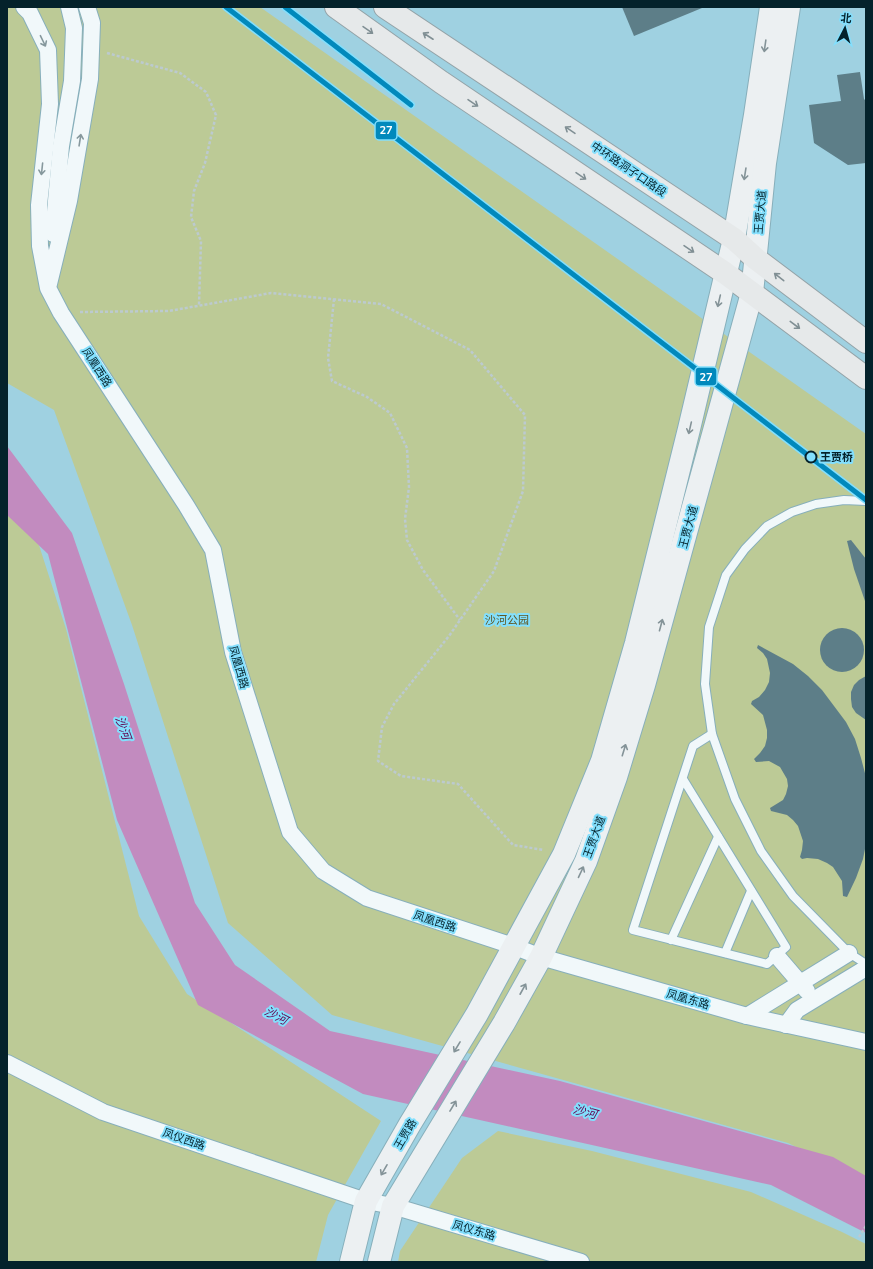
<svg xmlns="http://www.w3.org/2000/svg" width="873" height="1269" font-family="'Nunito Sans','Noto Sans SC',sans-serif">
<style>
.green{fill:#bcca96}
.water{fill:#c28bbf}
.building{fill:#5d7e88}
.lines{fill:none;stroke-linecap:round;stroke-linejoin:round}
.lane-casing{stroke:#87afbb;stroke-width:10}
.street-casing{stroke:#87afbb;stroke-width:18}
.secondary-casing{stroke:#87afbb;stroke-width:24}
.primary-casing{stroke:#94a3a8;stroke-width:24}
.path{stroke:#bccacf;stroke-width:2.5;stroke-dasharray:3 2;stroke-linecap:butt}
.lane{stroke:#f1f8fa;stroke-width:8}
.street{stroke:#f1f8fa;stroke-width:16}
.secondary{stroke:#ecf0f2;stroke-width:22}
.primary{stroke:#e6e9ea;stroke-width:22}
.metro-1-casing{stroke:#83dffd;stroke-width:8}
.metro-1{stroke:#0189bc;stroke-width:5}
.oneway{stroke:#808f94}
.oneway2{stroke:#86989d}
.oneway3{stroke:#849398}
.stop-dot{fill:#83dffd;stroke:#04222b;stroke-width:2}
.labels{text-anchor:middle;stroke-width:4;stroke-linejoin:round;paint-order:stroke}
.street-label{font-size:11px;fill:#04222b;stroke:#83dffd}
.stop-label{font-size:11px;font-weight:bold;fill:#04222b;stroke:#83dffd;text-anchor:start}
.park-label{font-size:11px;fill:#5f5724;stroke:#83dffd}
.water-label{font-size:12px;font-style:italic;fill:#65064f;stroke:#83dffd}
.line-badge{stroke:#83dffd;stroke-width:1.5}
.badge-label{font-size:11px;text-anchor:middle;font-weight:bold;fill:#fff}
</style>
<rect width="100%" height="100%" fill="#9fd1e1"/>
<g class="green">
<path d="M7 7H260L866 434V1182L788 1143 332 1015 228 923 132 625 54 410 7 383Z"/>
<path d="M7 510 37 539 66 629 139 916 187 994 381 1121 328 1215 316 1262H7Z"/>
<path d="M498 1131 592 1151 751 1192 842 1232 866 1244V1262H398L400 1251 462 1158Z"/>
</g>
<path class="water" d="M7 446 72 533 124 684 195 903 235 965 330 1031 560 1081 833 1157 866 1176V1233L771 1185 363 1094 198 1005 117 820 48 554 7 515Z"/>
<g class="building">
<path d="M622 7H701L702 8 634 36Z"/>
<path d="M860 72 864 99 866 101V163L848 165 814 143 809 105 841 101 837 75Z"/>
<path d="M851 540 866 559V604L854 569 847 541Z"/>
<circle cx="842" cy="650" r="22"/>
<path d="M758 645 793 664 808 676 822 690 846 722 855 739 861 758 866 777V844L863 859 856 878 847 897 843 896 842 881 833 867 827 863 818 859 807 858 802 859 800 857 802 850 803 841 798 826 793 820 787 815 771 811 770 808 783 800 786 794 788 786 787 779 780 767 769 761 756 762 754 759 760 753 765 746 767 738V730L763 715 751 704 752 701 759 697 765 690 769 682 770 673 767 659 763 653 757 648Z"/>
<path d="M866 676V720L856 713 852 707 851 699V692L854 685 859 680Z"/>
</g>
<g class="lines">
<g class="lane-casing">
<g id="lane">
<path d="M866 501 844 500 816 504 792 512 767 526 745 549 726 575 709 627 705 684 712 734 735 799 761 851 793 896 849 953 866 964"/>
<path d="M683 779 786 947 767 964 633 930 693 746 712 734"/>
<path d="M671 940 718 837"/>
<path d="M725 953 751 891"/>
</g>
</g>
<g class="street-casing">
<g id="street">
<path d="M24 7 30 13 48 50 50 104 39 205 40 246 48 288 61 313 186 505 213 550 233 652 290 832 323 871 367 898 513 946 541 957 747 1016 866 1042"/>
<path d="M53 234 61 146 72 81 74 28 69 7"/>
<path d="M49 284 69 201 90 79 92 23 87 7"/>
<path d="M777 956 807 991"/>
<path d="M747 1016 849 953"/>
<path d="M786 1025 797 1010 866 968"/>
<path d="M7 1063 103 1112 366 1201 393 1206 581 1262"/>
</g>
</g>
<g class="secondary-casing">
<g id="secondary">
<path d="M351 1262 366 1201 410 1124 477 1014 564 854 602 761 636 643 689 429 734 239 755 115 771 7"/>
<path d="M379 1262 393 1206 504 1023 541 957 586 861 616 777 644 685 752 293 765 163 789 7"/>
</g>
</g>
<g class="primary-casing">
<g id="primary">
<path d="M336 7 441 82 725 273 866 378"/>
<path d="M385 7 734 239 756 259 866 342"/>
</g>
</g>
<g class="path">
<path d="M107 53 180 73 206 92 216 115 205 163 194 191 191 217 201 241 199 305"/>
<path d="M334 299 328 358 332 381 367 397 390 413 407 448 409 487 405 519 407 540 423 570 460 620"/>
<path d="M80 312 169 311 271 293 381 304 470 350 525 415 523 491 494 571 449 636 394 704 382 727 378 761 401 776 458 784 513 845 544 850"/>
<path d="M859 1237 866 1226"/>
</g>
<use href="#lane" class="lane"/>
<use href="#street" class="street"/>
<use href="#secondary" class="secondary"/>
<use href="#primary" class="primary"/>
<g class="metro-1-casing">
<g id="metro-1">
<path d="M226 7 866 500"/>
<path d="M285 7 411 105"/>
</g>
</g>
<use href="#metro-1" class="metro-1"/>
</g>
<defs><path id="oneway-shaft" d="M-6 0H5M1.5-3L5.5 0L1.5 3" fill="none" stroke-width="1.6" stroke-linecap="round" stroke-linejoin="round"/></defs>
<g class="oneway">
<use href="#oneway-shaft" transform="translate(368 30) rotate(35)"/>
<use href="#oneway-shaft" transform="translate(428 36) rotate(-147)"/>
<use href="#oneway-shaft" transform="translate(473 103) rotate(34)"/>
<use href="#oneway-shaft" transform="translate(570 130) rotate(-146)"/>
<use href="#oneway-shaft" transform="translate(581 176) rotate(34)"/>
<use href="#oneway-shaft" transform="translate(689 249) rotate(34)"/>
<use href="#oneway-shaft" transform="translate(779 277) rotate(-142)"/>
<use href="#oneway-shaft" transform="translate(795 325) rotate(37)"/>
</g>
<g class="oneway2">
<use href="#oneway-shaft" transform="translate(43 41) rotate(64)"/>
<use href="#oneway-shaft" transform="translate(80 140) rotate(-81)"/>
<use href="#oneway-shaft" transform="translate(42 169) rotate(96)"/>
</g>
<g class="oneway3">
<use href="#oneway-shaft" transform="translate(765 46) rotate(98)"/>
<use href="#oneway-shaft" transform="translate(745 174) rotate(99)"/>
<use href="#oneway-shaft" transform="translate(719 301) rotate(103)"/>
<use href="#oneway-shaft" transform="translate(690 428) rotate(103)"/>
<use href="#oneway-shaft" transform="translate(661 625) rotate(-75)"/>
<use href="#oneway-shaft" transform="translate(624 750) rotate(-73)"/>
<use href="#oneway-shaft" transform="translate(581 872) rotate(-65)"/>
<use href="#oneway-shaft" transform="translate(523 989) rotate(-61)"/>
<use href="#oneway-shaft" transform="translate(457 1047) rotate(121)"/>
<use href="#oneway-shaft" transform="translate(453 1106) rotate(-59)"/>
<use href="#oneway-shaft" transform="translate(384 1170) rotate(120)"/>
</g>
<circle class="stop-dot" cx="811" cy="457" r="5.5"/>
<g class="labels">
<g class="street-label">
<text transform="translate(629 169) rotate(34)" y="4">中环路洞子口路段</text>
<text transform="translate(760 212) rotate(-85)" y="4">王贾大道</text>
<text transform="translate(97 367) rotate(57)" y="4">凤凰西路</text>
<text transform="translate(688 527) rotate(-75)" y="4">王贾大道</text>
<text transform="translate(239 667) rotate(74)" y="4">凤凰西路</text>
<text transform="translate(594 837) rotate(-70)" y="4">王贾大道</text>
<text transform="translate(435 921) rotate(18)" y="4">凤凰西路</text>
<text transform="translate(688 999) rotate(16)" y="4">凤凰东路</text>
<text transform="translate(405 1134) rotate(-60)" y="4">王贾路</text>
<text transform="translate(184 1139) rotate(19)" y="4">凤仪西路</text>
<text transform="translate(474 1230) rotate(16)" y="4">凤仪东路</text>
</g>
<g class="stop-label">
<text x="820" y="461">王贾桥</text>
</g>
<g class="park-label">
<text x="507" y="624">沙河公园</text>
</g>
<g class="water-label">
<text transform="translate(123 728) rotate(70)" y="4">沙河</text>
<text transform="translate(276 1016) rotate(27)" y="4">沙河</text>
<text transform="translate(585 1112) rotate(15)" y="4">沙河</text>
</g>
</g>
<g class="line-badge">
<rect x="375" y="121" width="22" height="19" rx="4" fill="#0189bc"/>
<rect x="695" y="367" width="22" height="19" rx="4" fill="#0189bc"/>
</g>
<g class="badge-label">
<text x="386" y="134">27</text>
<text x="706" y="381">27</text>
</g>
<rect width="873" height="1269" fill="none" stroke="#04222b" stroke-width="16"/>
<g transform="translate(845 28) rotate(6)" stroke="#83dffd" stroke-width="3" paint-order="stroke">
<path d="M0-3L7 15L0 10L-7 15Z" fill="#04222b"/>
<text y="-6" font-size="11" font-weight="bold" text-anchor="middle" fill="#04222b">北</text>
</g>
</svg>
